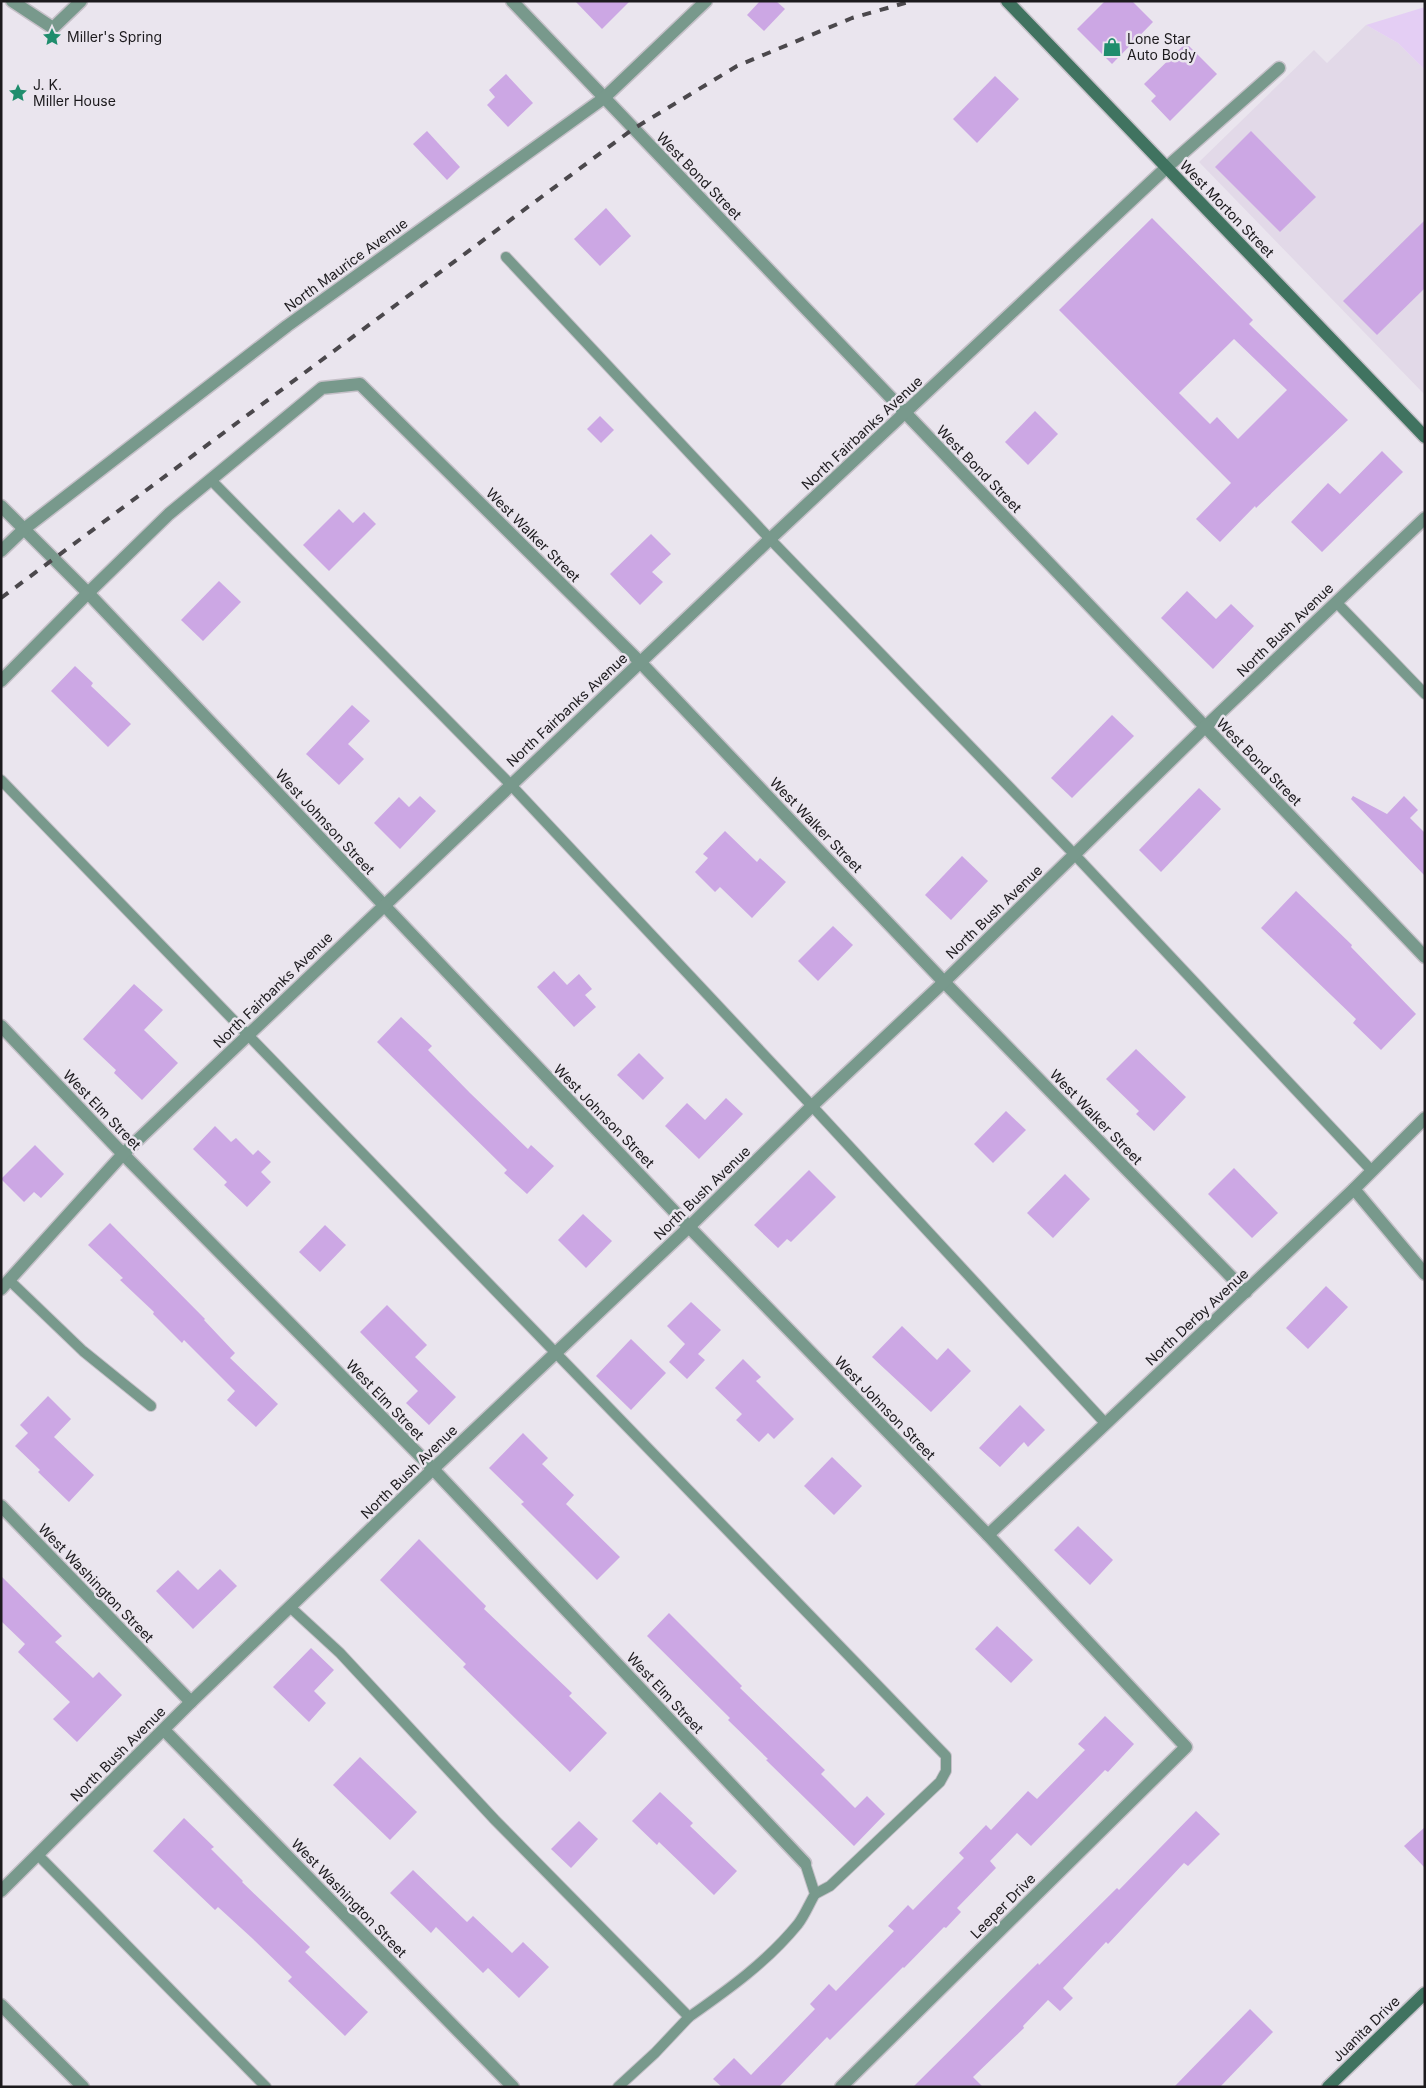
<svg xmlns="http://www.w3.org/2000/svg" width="1426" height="2088" font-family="Inter,sans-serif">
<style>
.built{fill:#e2d9e8}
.green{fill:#e4cef4}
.building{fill:#cca7e4;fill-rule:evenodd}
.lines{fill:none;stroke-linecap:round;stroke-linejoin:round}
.lane-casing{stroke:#c5c0c8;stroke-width:12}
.street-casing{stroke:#c5c0c8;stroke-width:15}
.secondary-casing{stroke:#c5c0c8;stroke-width:15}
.lane{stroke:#78998c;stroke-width:10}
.street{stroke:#78998c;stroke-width:12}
.secondary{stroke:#407360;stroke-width:12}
.rail{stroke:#4b484c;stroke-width:4;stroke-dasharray:9 9;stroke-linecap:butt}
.labels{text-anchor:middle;stroke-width:5;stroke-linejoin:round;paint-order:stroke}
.poi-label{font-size:14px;fill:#1c1a1d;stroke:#eae5ee;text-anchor:start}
.street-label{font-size:14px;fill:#1c1a1d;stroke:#eae5ee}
</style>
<rect width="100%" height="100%" fill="#eae5ee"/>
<path class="built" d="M1366 25 1398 43 1425 70V395L1199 162 1314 50 1327 63Z"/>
<path class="green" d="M1425 7V70L1398 43 1366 25Z"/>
<g class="building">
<path d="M575 1H630L602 29Z"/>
<path d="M760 1H776L785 9 764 31 747 15Z"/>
<path d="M1105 1H1132L1153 22 1112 64 1077 29Z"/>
<path d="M1186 43 1217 74 1170 121 1151 101 1156 96 1144 84Z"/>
<path d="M506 74 533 103 508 127 487 105 495 97 489 90Z"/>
<path d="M995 76 1019 99 977 143 953 119Z"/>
<path d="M427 131 460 167 447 180 413 144Z"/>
<path d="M1251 131 1316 197 1280 232 1215 167Z"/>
<path d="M606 208 631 236 600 266 574 239Z"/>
<path d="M1152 218 1253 320 1249 324 1348 420 1256 508 1255 506 1220 542 1196 519 1231 483 1059 310ZM1234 339 1287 390 1238 439 1217 417 1210 424 1179 393Z"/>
<path d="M1425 220V288L1377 335 1343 301Z"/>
<path d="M1035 411 1058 434 1028 465 1005 442Z"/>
<path d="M600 416 614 430 601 443 587 429Z"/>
<path d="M1382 451 1403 472 1322 552 1291 522 1328 483 1340 494Z"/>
<path d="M339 509 353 523 364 512 376 524 329 571 303 545Z"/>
<path d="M651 534 671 554 652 572 663 582 640 605 610 574Z"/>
<path d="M219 581 241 602 203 641 181 620Z"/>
<path d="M1187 591 1216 619 1231 604 1254 626 1213 669 1161 618Z"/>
<path d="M75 666 93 683 91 686 131 724 108 747 51 691Z"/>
<path d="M352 705 370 721 348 744 364 759 339 785 306 754Z"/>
<path d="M1112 715 1134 736 1072 798 1051 778Z"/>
<path d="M1199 788 1221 809 1161 872 1139 850Z"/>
<path d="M420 796 436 811 400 849 374 823 399 797 409 807Z"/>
<path d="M1353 796 1387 814 1404 796 1418 810 1410 818 1425 833V876L1351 799Z"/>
<path d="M725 831 757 862 760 858 786 882 752 918 720 887 715 892 695 872 708 858 703 854Z"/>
<path d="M962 856 988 881 951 920 925 895Z"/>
<path d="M1296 891 1352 945 1351 947 1416 1014 1381 1050 1353 1023 1356 1019 1261 928Z"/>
<path d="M833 926 853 945 818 981 798 961Z"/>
<path d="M554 971 567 985 579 974 592 989 585 995 596 1007 574 1027 537 987Z"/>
<path d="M134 984 163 1010 144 1030 178 1063 142 1100 114 1073 116 1070 83 1039Z"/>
<path d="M401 1017 432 1046 428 1050 470 1093 528 1149 531 1145 554 1166 527 1194 504 1173 507 1170 377 1042Z"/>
<path d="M1136 1049 1186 1097 1154 1131 1136 1114 1139 1111 1106 1079Z"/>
<path d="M639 1053 664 1078 643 1100 617 1075Z"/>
<path d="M726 1098 743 1114 699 1159 665 1126 687 1103 705 1120Z"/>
<path d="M1006 1111 1026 1130 993 1163 974 1144Z"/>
<path d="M215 1126 231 1142 236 1138 253 1155 258 1150 271 1162 261 1172 271 1182 247 1207 224 1185 227 1182 193 1149Z"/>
<path d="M35 1145 64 1174 41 1198 34 1192 24 1202 1 1179Z"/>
<path d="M1234 1168 1278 1213 1252 1238 1208 1194Z"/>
<path d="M809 1170 836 1197 791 1242 787 1239 778 1248 754 1225Z"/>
<path d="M1065 1174 1090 1199 1053 1238 1027 1213Z"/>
<path d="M583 1214 612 1241 586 1268 558 1240Z"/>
<path d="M110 1223 205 1319 204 1320 235 1353 230 1358 278 1404 256 1427 227 1400 235 1391 184 1340 182 1343 153 1314 154 1312 120 1280 123 1278 88 1245Z"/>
<path d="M325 1225 346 1245 320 1272 299 1252Z"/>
<path d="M1326 1286 1348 1307 1308 1349 1286 1328Z"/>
<path d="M691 1302 721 1330 698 1354 705 1360 687 1379 669 1362 685 1344 667 1326Z"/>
<path d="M387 1305 427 1345 415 1357 456 1397 429 1425 406 1403 418 1391 360 1332Z"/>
<path d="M902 1326 937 1360 948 1348 971 1371 931 1412 872 1357Z"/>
<path d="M631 1339 666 1373 631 1410 596 1376Z"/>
<path d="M743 1359 761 1377 756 1381 794 1419 774 1439 768 1433 759 1442 736 1420 742 1414 715 1388Z"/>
<path d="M48 1396 71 1419 54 1437 94 1475 69 1502 38 1472 40 1470 15 1446 28 1433 20 1425Z"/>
<path d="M1020 1405 1045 1430 1028 1447 1024 1442 1000 1467 979 1448Z"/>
<path d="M523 1433 548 1458 542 1464 574 1495 566 1504 620 1557 597 1580 521 1504 524 1502 489 1468Z"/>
<path d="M832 1457 862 1486 834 1515 804 1486Z"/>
<path d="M1078 1526 1113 1560 1090 1585 1054 1550Z"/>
<path d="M419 1539 486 1606 484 1609 572 1693 569 1696 607 1733 570 1772 463 1667 466 1664 380 1580Z"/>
<path d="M220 1569 237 1586 193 1629 156 1591 178 1570 198 1590Z"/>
<path d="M1 1576 62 1636 55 1642 93 1678 99 1672 122 1695 77 1742 53 1719 70 1702 18 1652 25 1644 1 1621Z"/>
<path d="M669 1613 742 1686 740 1688 825 1770 821 1774 855 1808 867 1796 885 1814 854 1846 766 1760 768 1759 728 1720 730 1718 647 1636Z"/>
<path d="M997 1626 1033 1660 1011 1683 975 1649Z"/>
<path d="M311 1648 334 1670 314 1691 326 1703 309 1722 273 1687Z"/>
<path d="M1105 1716 1134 1744 1108 1772 1105 1770 1031 1846 1017 1833 990 1861 996 1868 957 1908 961 1912 946 1928 944 1927 904 1968 903 1967 830 2040 827 2037 779 2087H722L713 2079 734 2058 751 2075 815 2009 810 2004 829 1984 836 1991 894 1931 888 1926 908 1905 913 1910 964 1858 959 1853 986 1825 991 1830 1028 1791 1037 1799 1085 1750 1078 1744Z"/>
<path d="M360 1757 417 1812 390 1840 333 1785Z"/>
<path d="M660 1792 693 1823 690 1826 737 1871 714 1895 659 1842 657 1845 632 1821Z"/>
<path d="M1196 1811 1220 1834 1188 1866 1184 1863 1108 1944 1106 1942 1063 1988 1073 1998 1060 2011 1048 2000 1023 2026 1024 2028 973 2077 983 2087H913L1038 1963 1039 1965 1117 1888 1119 1890Z"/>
<path d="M184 1818 214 1847 211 1849 243 1881 242 1882 310 1947 305 1952 368 2012 345 2036 288 1981 292 1977 253 1939 218 1907 215 1910 153 1851Z"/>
<path d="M579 1821 598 1839 571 1868 551 1849Z"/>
<path d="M1425 1827V1868L1404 1846Z"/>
<path d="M413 1870 467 1922 473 1916 512 1953 523 1942 549 1967 519 1998 488 1968 483 1973 436 1927 431 1933 390 1893Z"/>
<path d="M1250 2009 1273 2032 1220 2087H1174Z"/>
</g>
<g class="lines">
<g class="lane-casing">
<g id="lane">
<path d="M506 257 770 539 1075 855 1372 1171"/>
<path d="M211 480 510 784 812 1106 1106 1424"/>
<path d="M1336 602 1425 694"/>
<path d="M1 780 946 1756V1771L940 1782 830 1886 815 1894"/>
<path d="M9 1280 83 1351 151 1406"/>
<path d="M290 1607 340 1653 495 1820 689 2017 655 2053 618 2087"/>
<path d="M38 1855 266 2087"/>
<path d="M689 2017C729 1989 767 1962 798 1924 805 1915 809 1904 815 1894L805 1863"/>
</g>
</g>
<g class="street-casing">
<g id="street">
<path d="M12 1 53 28 81 1"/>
<path d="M512 1 1425 957"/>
<path d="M1 506 88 593 689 1227 988 1535 1186 1747 841 2087"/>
<path d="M1 551 24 529 287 326 604 98 706 1"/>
<path d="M1 681 88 593 169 514 322 388 360 384 640 662 944 982 1246 1292"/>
<path d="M1 1026 123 1154 433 1469 805 1863"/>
<path d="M1354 1189 1425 1274"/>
<path d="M1 1289 123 1154 770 539 1167 167 1279 68"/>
<path d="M1 1506 191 1702"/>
<path d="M988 1535 1354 1189 1425 1118"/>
<path d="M164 1730 513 2087"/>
<path d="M1 1891 191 1702 433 1469 689 1227 812 1106 944 982 1205 727 1425 518"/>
<path d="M1 2005 83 2087"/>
</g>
</g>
<g class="secondary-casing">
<g id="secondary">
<path d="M1007 1 1425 437"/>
<path d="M1328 2087 1425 1993"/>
</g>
</g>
<use href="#lane" class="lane"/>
<use href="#street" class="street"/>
<use href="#secondary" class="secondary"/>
<path class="rail" d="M1 598 633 129 737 66 852 18 912 1"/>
</g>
<defs>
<g id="sight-bare" transform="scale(1.5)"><path d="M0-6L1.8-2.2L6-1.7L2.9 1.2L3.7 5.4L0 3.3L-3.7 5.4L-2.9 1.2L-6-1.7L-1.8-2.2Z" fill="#1f8d6d" stroke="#eae5ee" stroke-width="2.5" paint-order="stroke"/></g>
<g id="shop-bare" transform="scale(1.5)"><path d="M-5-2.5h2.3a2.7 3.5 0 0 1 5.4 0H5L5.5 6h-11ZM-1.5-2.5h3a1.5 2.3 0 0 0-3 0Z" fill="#1f8d6d" stroke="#eae5ee" stroke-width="2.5" paint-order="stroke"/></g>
</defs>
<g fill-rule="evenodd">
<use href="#sight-bare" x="52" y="37"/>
<use href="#shop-bare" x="1112" y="47"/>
<use href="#sight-bare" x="18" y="93"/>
</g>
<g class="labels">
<g class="poi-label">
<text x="67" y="42">Miller's Spring</text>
<text x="1127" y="44">Lone Star<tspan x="1127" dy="16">Auto Body</tspan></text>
<text x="33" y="90">J. K.<tspan x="33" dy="16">Miller House</tspan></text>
</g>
<g class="street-label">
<text transform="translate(699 176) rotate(46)" y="5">West Bond Street</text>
<text transform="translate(1227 209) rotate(46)" y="5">West Morton Street</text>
<text transform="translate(346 265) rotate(-36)" y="5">North Maurice Avenue</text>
<text transform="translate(862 433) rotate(-43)" y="5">North Fairbanks Avenue</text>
<text transform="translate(979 469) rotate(46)" y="5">West Bond Street</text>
<text transform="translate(533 535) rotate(45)" y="5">West Walker Street</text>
<text transform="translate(1285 630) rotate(-44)" y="5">North Bush Avenue</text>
<text transform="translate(567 710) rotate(-43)" y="5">North Fairbanks Avenue</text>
<text transform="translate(1259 762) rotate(46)" y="5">West Bond Street</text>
<text transform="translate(325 822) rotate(47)" y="5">West Johnson Street</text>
<text transform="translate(816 825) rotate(46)" y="5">West Walker Street</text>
<text transform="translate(994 912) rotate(-44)" y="5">North Bush Avenue</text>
<text transform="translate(273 990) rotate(-44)" y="5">North Fairbanks Avenue</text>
<text transform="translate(102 1110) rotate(46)" y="5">West Elm Street</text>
<text transform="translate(604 1116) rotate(46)" y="5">West Johnson Street</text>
<text transform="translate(1096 1117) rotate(46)" y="5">West Walker Street</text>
<text transform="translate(702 1193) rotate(-44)" y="5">North Bush Avenue</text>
<text transform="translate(1197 1317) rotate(-43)" y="5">North Derby Avenue</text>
<text transform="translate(385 1400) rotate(46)" y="5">West Elm Street</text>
<text transform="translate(885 1408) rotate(46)" y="5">West Johnson Street</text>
<text transform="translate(409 1472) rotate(-44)" y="5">North Bush Avenue</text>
<text transform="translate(96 1583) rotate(46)" y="5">West Washington Street</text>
<text transform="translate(665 1693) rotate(47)" y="5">West Elm Street</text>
<text transform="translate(118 1754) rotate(-45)" y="5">North Bush Avenue</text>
<text transform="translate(349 1898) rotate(46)" y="5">West Washington Street</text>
<text transform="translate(1003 1906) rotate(-45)" y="5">Leeper Drive</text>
<text transform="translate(1366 2029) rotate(-44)" y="5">Juanita Drive</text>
</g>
</g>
<rect width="1426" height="2088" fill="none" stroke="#1c1a1d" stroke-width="5"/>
</svg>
